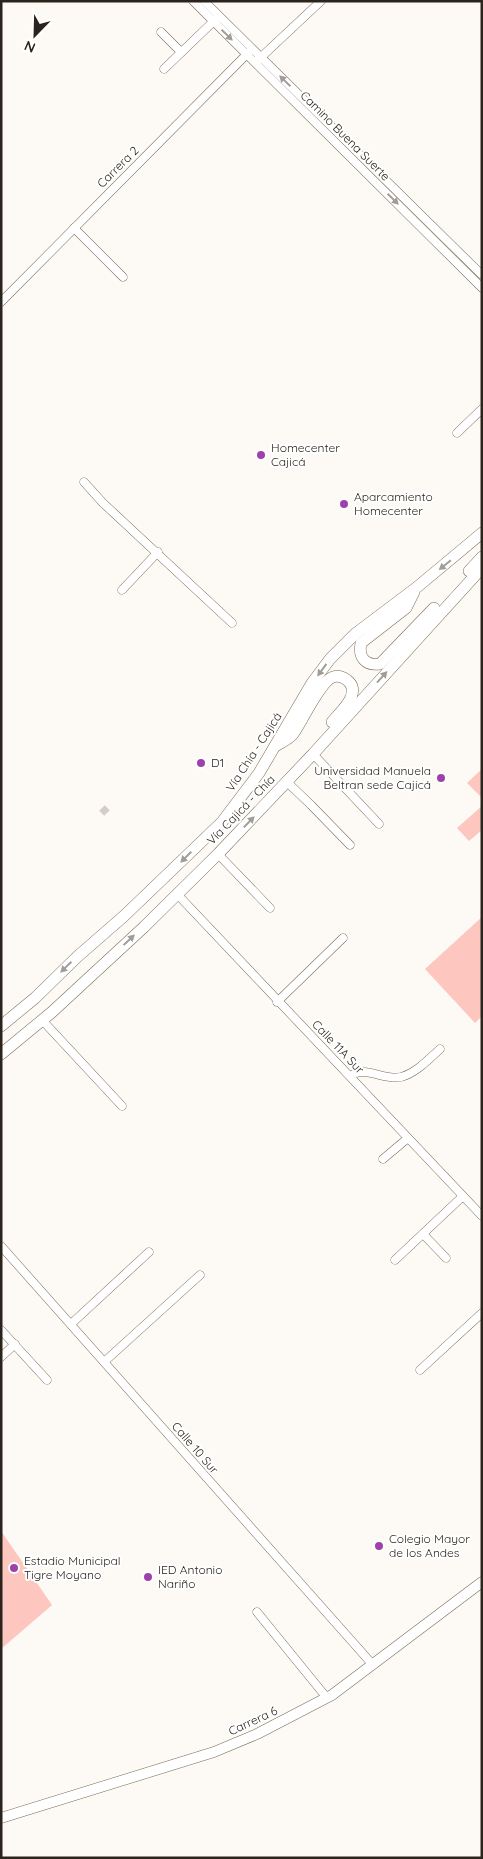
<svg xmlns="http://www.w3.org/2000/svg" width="483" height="1859" font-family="Quicksand,sans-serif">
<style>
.green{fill:#fdc6be}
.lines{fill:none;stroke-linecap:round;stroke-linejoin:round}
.minor-tunnel{stroke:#d3ceca;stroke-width:8;stroke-dasharray:8 4;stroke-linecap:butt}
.minor-casing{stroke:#7b6c59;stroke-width:9}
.major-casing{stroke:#7b6c59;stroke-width:11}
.highway-casing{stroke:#7b6c59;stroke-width:12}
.minor{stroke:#fff;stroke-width:8}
.major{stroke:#fff;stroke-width:10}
.highway{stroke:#fff;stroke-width:11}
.oneway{fill:#9f9c99}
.poi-dot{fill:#9f41aa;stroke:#fff;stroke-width:2}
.labels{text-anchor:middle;stroke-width:4;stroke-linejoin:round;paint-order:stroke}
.street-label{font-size:12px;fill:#2a241c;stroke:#fff}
.poi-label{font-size:12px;fill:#2a241c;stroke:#fff;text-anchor:start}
</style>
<rect width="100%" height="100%" fill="#fdf9f5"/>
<g class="green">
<path d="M482 769V797H481L467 783Z"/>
<path d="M482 806V830L469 841 457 828Z"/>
<path d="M482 917V1016L475 1023 425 969Z"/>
<path d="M1 1531 52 1605 1 1649Z"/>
</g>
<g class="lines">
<path class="minor-tunnel" d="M102 808 107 813"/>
<g class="minor-casing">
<g id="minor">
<path d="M193 1 482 288"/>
<path d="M204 1 482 275"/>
<path d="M161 32 181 52"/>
<path d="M258 60 321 1"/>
<path d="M164 69 217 18"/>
<path d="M74 228 123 277"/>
<path d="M1 302 249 52"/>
<path d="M457 433 482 409"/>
<path d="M84 482 103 503 232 623"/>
<path d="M122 590 158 552"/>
<path d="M313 754 379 824"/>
<path d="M287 782 311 805 350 845"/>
<path d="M218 854 270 908"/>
<path d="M177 894 482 1216"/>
<path d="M277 1002 343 938"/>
<path d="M42 1020 122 1106"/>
<path d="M351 1076C364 1065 385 1081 401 1077 416 1073 429 1059 440 1049"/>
<path d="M383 1159 408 1138"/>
<path d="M423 1234 446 1258"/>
<path d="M1 1246 373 1665"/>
<path d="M395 1260 463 1196"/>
<path d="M71 1324 149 1252"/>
<path d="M1 1330 47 1380"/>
<path d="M1 1357 15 1344"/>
<path d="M104 1362 200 1275"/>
<path d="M420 1370 482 1313"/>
<path d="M257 1612 327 1698"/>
</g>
</g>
<g class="major-casing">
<path id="major" d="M1 1818 214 1752 257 1734 332 1695 482 1582"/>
</g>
<g class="highway-casing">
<g id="highway">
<path d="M469 571 482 557"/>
<path d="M414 592 406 608 361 643C358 657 365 666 380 664L434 608"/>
<path d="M277 745C282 742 289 739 293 734 302 722 320 681 333 677 338 675 343 677 347 680 363 693 340 712 332 722"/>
<path d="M1 1026 35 998 77 957 124 916 222 822 259 773 312 683 330 659 355 634 416 588 482 533"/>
<path d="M1 1054 52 1012 144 927 218 854 313 754 482 568"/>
</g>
</g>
<use href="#minor" class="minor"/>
<use href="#major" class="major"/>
<use href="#highway" class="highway"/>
</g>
<defs><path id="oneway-solid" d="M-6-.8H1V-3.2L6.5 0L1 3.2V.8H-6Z" transform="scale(1.25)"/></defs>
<g class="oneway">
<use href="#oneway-solid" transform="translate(227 35) rotate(44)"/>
<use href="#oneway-solid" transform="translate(285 81) rotate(-136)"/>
<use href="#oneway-solid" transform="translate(393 199) rotate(44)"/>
<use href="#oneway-solid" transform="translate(445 565) rotate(141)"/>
<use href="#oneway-solid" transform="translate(322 670) rotate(126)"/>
<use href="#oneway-solid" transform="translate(382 677) rotate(-48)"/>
<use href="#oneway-solid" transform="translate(249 822) rotate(-46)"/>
<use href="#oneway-solid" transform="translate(186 857) rotate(135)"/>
<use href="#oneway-solid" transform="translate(129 940) rotate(-43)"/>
<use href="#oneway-solid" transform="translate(66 967) rotate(136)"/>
</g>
<g class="poi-dot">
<circle cx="261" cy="455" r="5"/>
<circle cx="344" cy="504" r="5"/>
<circle cx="201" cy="763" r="5"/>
<circle cx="441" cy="778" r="5"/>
<circle cx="379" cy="1546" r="5"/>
<circle cx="14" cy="1568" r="5"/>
<circle cx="148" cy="1577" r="5"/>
</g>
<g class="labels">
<g class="street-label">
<text transform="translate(345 136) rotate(45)" y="4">Camino Buena Suerte</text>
<text transform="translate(118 167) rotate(-45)" y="4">Carrera 2</text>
<text transform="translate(254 752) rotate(-57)" y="4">Vía Chía - Cajicá</text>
<text transform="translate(241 810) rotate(-46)" y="4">Vía Cajicá - Chía</text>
<text transform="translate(338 1047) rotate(46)" y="4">Calle 11A Sur</text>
<text transform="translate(195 1448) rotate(49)" y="4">Calle 10 Sur</text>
<text transform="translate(253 1721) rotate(-25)" y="4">Carrera 6</text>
</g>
<g class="poi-label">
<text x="271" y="452">Homecenter<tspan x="271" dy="14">Cajicá</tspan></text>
<text x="354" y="501">Aparcamiento<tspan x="354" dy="14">Homecenter</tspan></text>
<text x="211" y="767">D1</text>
<text x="431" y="775" text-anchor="end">Universidad Manuela<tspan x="431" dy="14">Beltran sede Cajicá</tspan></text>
<text x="389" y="1543">Colegio Mayor<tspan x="389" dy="14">de los Andes</tspan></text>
<text x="24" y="1565">Estadio Municipal<tspan x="24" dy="14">Tigre Moyano</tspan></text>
<text x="158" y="1574">IED Antonio<tspan x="158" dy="14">Nariño</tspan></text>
</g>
</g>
<rect width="483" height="1859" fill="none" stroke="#2a241c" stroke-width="5"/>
<g transform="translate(35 35) rotate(203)" stroke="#ffffff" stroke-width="4" paint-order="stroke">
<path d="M0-4L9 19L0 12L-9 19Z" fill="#2a241c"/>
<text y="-8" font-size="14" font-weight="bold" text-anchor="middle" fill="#2a241c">N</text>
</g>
</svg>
